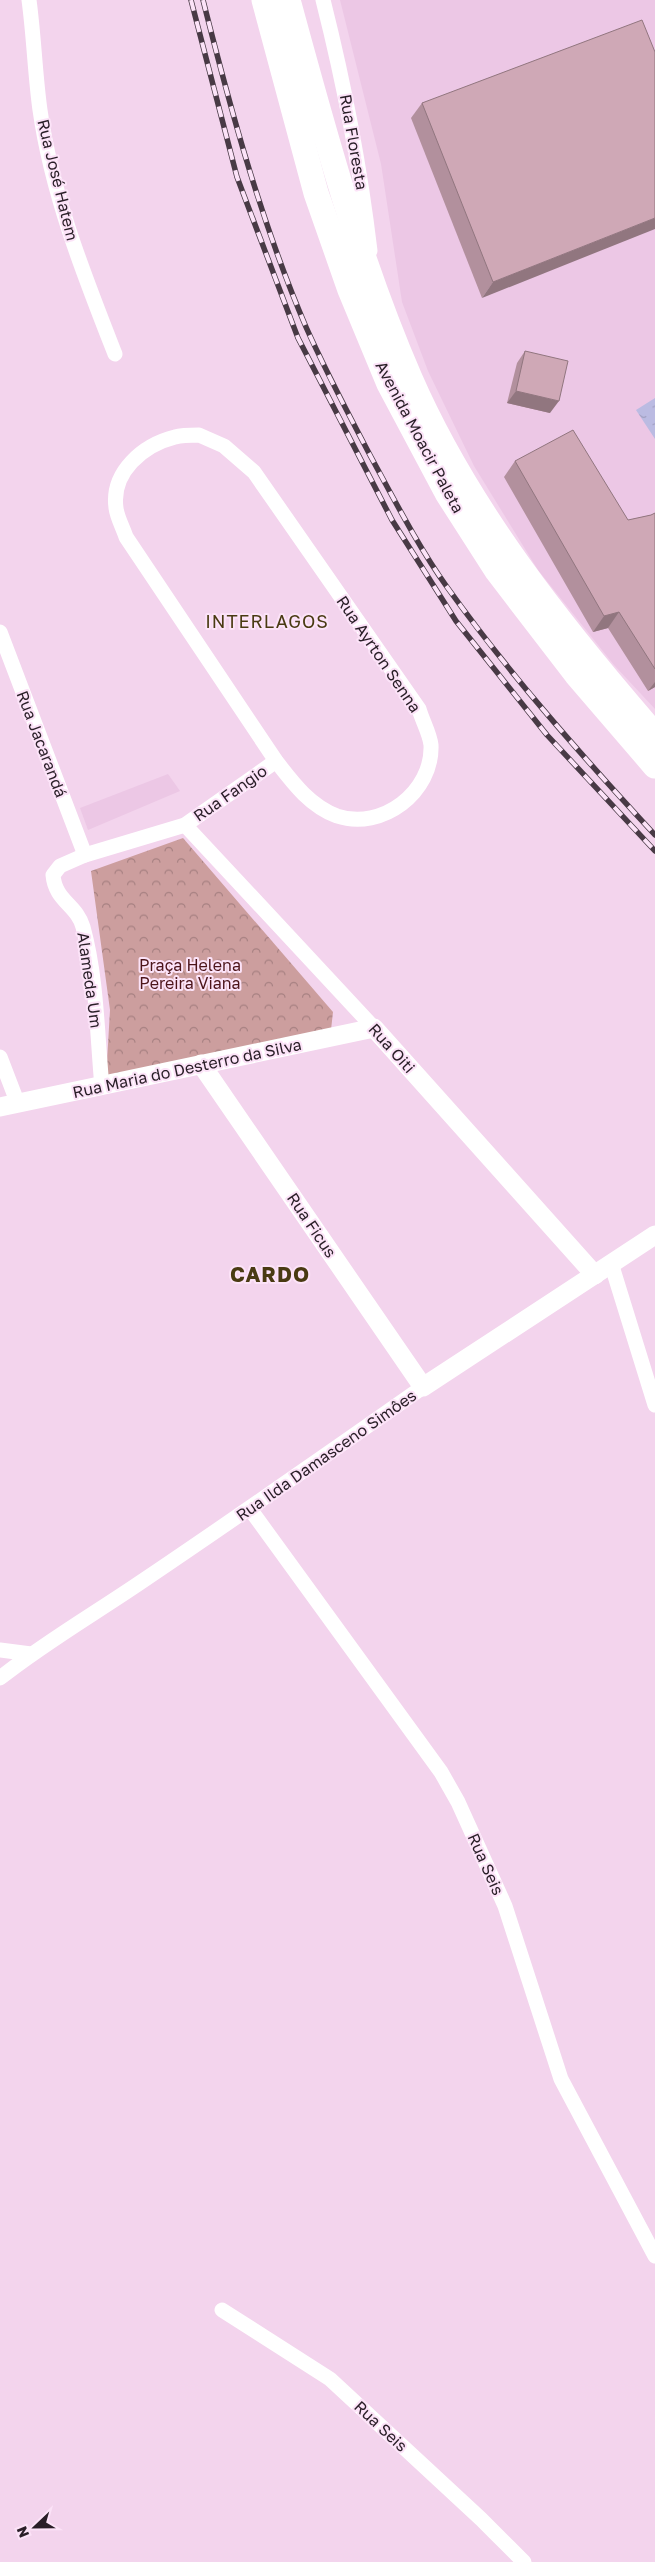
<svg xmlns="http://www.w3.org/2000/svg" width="655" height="2562" font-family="'Golos Text',sans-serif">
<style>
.built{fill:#ecc7e5}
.park{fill:url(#park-crowns)}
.water{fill:url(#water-ripples)}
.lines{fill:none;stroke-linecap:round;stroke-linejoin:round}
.minor{stroke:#fff;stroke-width:15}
.tertiary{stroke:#fff;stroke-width:19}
.primary{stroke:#fff;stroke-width:25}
.rail-casing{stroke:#483a45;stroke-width:5.5}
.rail{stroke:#fce3f8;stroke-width:4;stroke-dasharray:11;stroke-linecap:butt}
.wall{fill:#b2909d}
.shaded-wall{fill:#91767f}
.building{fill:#cfa8b6;stroke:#91767f}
.labels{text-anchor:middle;stroke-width:4;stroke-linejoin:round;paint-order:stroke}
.street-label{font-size:16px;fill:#291e27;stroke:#fce3f8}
.park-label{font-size:16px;fill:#4c1419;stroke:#fce3f8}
.neighbourhood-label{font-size:18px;letter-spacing:1px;fill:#493a12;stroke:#fce3f8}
.district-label{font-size:21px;font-weight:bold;letter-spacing:1px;fill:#493a12;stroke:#fce3f8}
</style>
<defs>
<pattern id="park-crowns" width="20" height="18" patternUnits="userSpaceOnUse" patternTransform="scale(1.25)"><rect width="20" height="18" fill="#cc9e9e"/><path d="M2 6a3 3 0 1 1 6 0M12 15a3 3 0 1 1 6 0" fill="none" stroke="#a68081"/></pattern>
<pattern id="water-ripples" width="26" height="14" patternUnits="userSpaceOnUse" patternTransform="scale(1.25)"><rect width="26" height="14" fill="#bbbbe2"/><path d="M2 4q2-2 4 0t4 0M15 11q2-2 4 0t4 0" fill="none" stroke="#a1a0c2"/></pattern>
</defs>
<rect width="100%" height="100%" fill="#f3d4ed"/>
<g class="built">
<path d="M340 0H655V709L614 665 538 570 474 466 428 371 402 302 381 164Z"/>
<path d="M168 774 180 791 88 830 80 808Z"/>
</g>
<path class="park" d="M183 838 333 1012 331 1030 106 1079 110 1010 91 871Z"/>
<path class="water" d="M655 398V439L636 410Z"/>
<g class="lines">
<g class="minor">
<path d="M29 0C34 37 35 74 40 110 52 195 84 275 115 354"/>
<path d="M323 0C344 83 360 166 370 251"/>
<path d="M199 435 224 446 254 472 419 709C422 720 430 734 431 745 433 792 382 831 337 816 310 806 293 783 276 761L126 537C123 528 117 517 116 508 111 472 143 445 175 437 182 435 191 435 199 435Z"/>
<path d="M0 632 85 855"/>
<path d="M185 825 374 1028"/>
<path d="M0 1057 18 1104"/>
<path d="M102 1087C97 1034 97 978 83 927 77 905 55 901 53 875L60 866 85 855 185 825 276 761"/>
<path d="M611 1263 655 1405"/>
<path d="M250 1509 441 1772 458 1802 505 1906 561 2079 655 2256"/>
<path d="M0 1650 31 1654"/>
<path d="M0 1678C44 1643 94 1614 141 1582 236 1518 329 1453 423 1387"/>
<path d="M222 2310 330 2379 481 2519 524 2562"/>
</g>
<g class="tertiary">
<path d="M201 1064 423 1387 655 1235"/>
<path d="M0 1107 374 1028 595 1275"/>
</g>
<g class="primary">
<path d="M264 0 316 193 350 290 389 384 447 493 497 571 576 674 655 766"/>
<path d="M288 0C323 128 357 256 410 378 467 509 562 628 655 735"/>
</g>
<g class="rail-casing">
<g id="rail">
<path d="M191 0 237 177 298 338 392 520 456 621 547 735 655 851"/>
<path d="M203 0C231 111 261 222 306 327 326 372 349 415 371 457 395 501 418 546 447 587 510 675 582 756 655 835"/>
</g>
</g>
<use href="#rail" class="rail"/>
</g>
<g class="wall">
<path d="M655 52 482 298 411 118 422 103Z"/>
<path d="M525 351 550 413 507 403 517 363Z"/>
<path d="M515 461 628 520 651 515 655 513V687L648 691 608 628 593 632 504 477Z"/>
</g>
<g class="shaded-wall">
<path d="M655 218V229L482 298 493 282Z"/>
<path d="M516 391 559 401 550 413 507 403Z"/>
<path d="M619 612 608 628 593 632 604 616Z"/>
<path d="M655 682V687L648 691Z"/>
</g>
<g class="building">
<path d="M642 20 655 52V218L493 282 422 103Z"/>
<path d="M525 351 568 361 559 401 516 391Z"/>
<path d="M573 430 628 520 651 515 655 513V669L619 612 604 616 515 461Z"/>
</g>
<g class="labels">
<g class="street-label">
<text transform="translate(354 142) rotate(80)" y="6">Rua Floresta</text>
<text transform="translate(58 180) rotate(76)" y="6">Rua José Hatem</text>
<text transform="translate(420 437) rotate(62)" y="6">Avenida Moacir Paleta</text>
<text transform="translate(379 654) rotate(56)" y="6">Rua Ayrton Senna</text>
<text transform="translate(42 744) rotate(69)" y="6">Rua Jacarandá</text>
<text transform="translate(230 793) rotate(-35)" y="6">Rua Fangio</text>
<text transform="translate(90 980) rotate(82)" y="6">Alameda Um</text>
<text transform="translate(392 1048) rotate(48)" y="6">Rua Oiti</text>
<text transform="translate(187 1068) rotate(-12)" y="6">Rua Maria do Desterro da Silva</text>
<text transform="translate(312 1225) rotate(56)" y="6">Rua Ficus</text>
<text transform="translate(326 1455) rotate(-35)" y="6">Rua Ilda Damasceno Simôes</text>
<text transform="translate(486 1864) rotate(66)" y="6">Rua Seis</text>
<text transform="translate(381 2426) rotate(43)" y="6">Rua Seis</text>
</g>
<g class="park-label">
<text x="190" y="971">Praça Helena<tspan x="190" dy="18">Pereira Viana</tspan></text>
</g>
<g class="neighbourhood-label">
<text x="267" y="628">INTERLAGOS</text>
</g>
<g class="district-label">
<text x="270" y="1282">CARDO</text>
</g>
</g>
<g transform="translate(35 2527) rotate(248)" stroke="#fce3f8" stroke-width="4" paint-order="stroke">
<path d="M0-4L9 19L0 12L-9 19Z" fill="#291e27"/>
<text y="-8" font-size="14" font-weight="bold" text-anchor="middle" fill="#291e27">N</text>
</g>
</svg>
